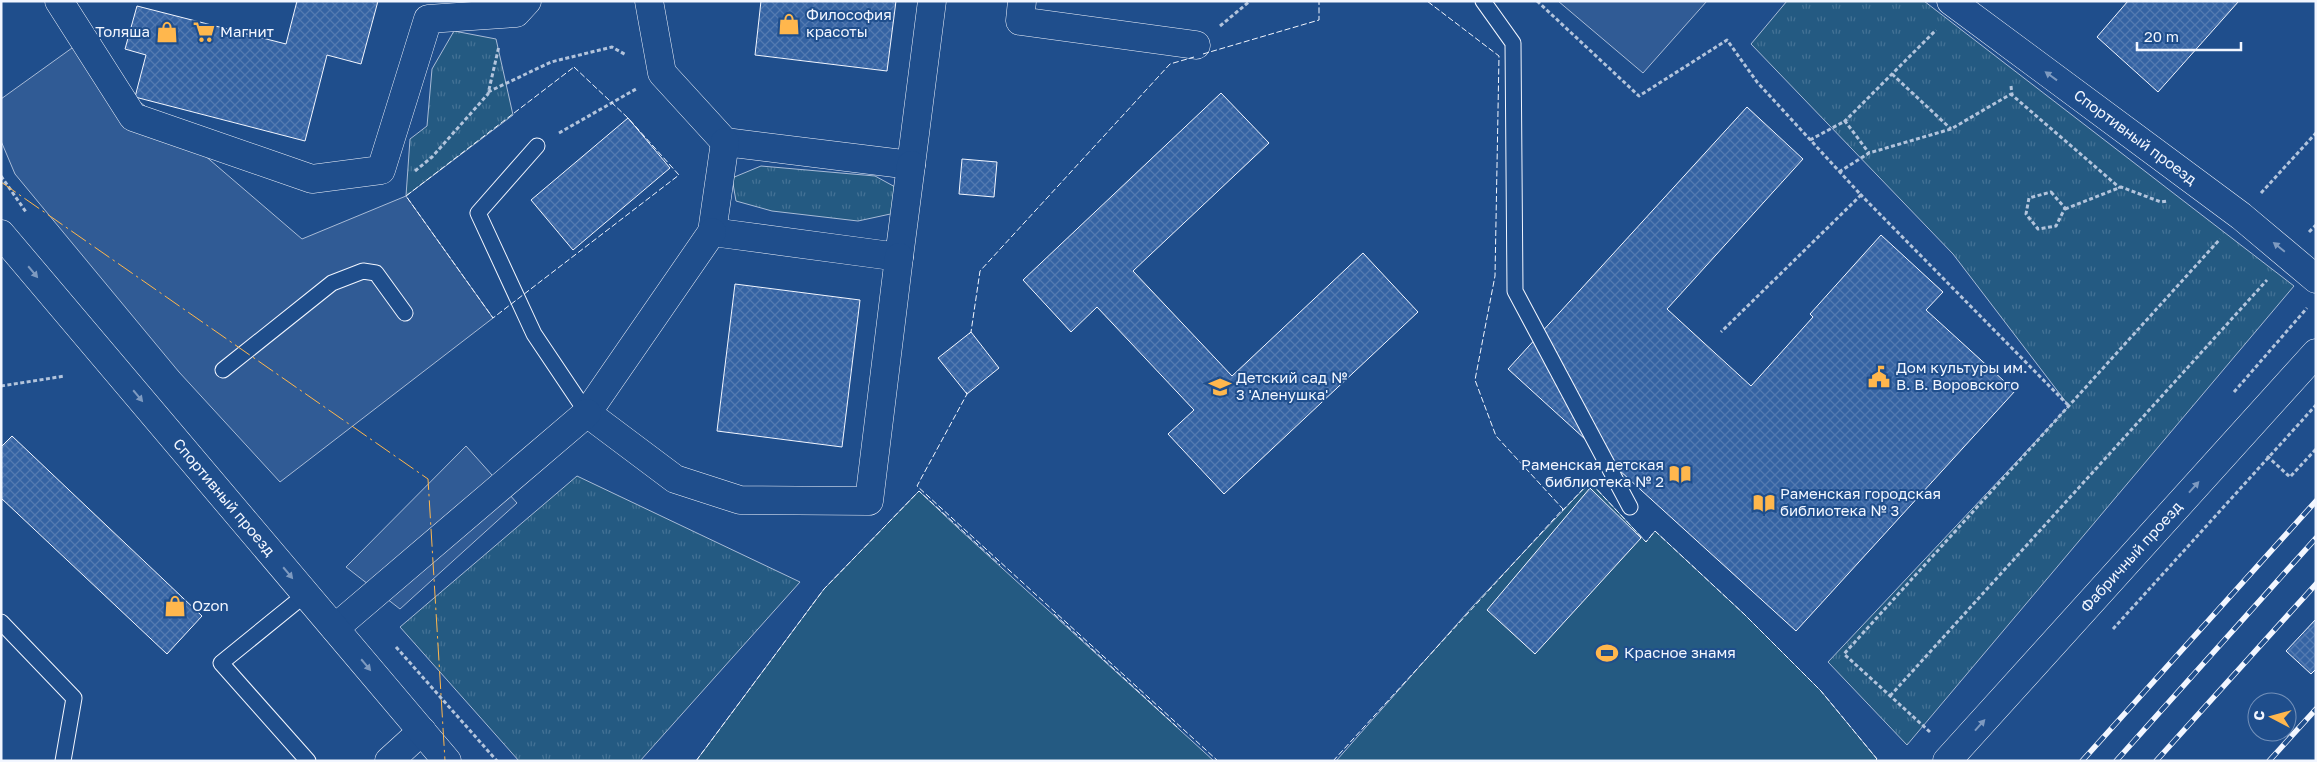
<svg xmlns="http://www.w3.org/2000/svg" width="2317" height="762" font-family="'Golos Text',sans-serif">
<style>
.green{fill:#245a82;stroke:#a8bbd7}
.park{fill:url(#park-tufts);stroke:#a8bbd7}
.parking{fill:#305b95;stroke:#a8bbd7}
.building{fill:url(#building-cross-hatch);stroke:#f2f6ff}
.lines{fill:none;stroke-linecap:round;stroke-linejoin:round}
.lane-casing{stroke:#f2f6ff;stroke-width:17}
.street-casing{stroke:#f2f6ff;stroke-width:29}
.secondary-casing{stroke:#f2f6ff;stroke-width:29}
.path{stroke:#b3c4dc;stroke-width:3;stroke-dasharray:4 2.5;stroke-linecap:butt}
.lane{stroke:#1f4e8c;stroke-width:15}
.street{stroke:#1f4e8c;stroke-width:28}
.secondary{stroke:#1f4e8c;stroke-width:28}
.rail-casing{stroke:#f2f6ff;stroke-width:5.5}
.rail{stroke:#1f4e8c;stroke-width:4;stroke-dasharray:11;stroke-linecap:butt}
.fence{stroke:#f2f6ff;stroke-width:1;stroke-dasharray:6 2.5;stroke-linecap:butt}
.power{stroke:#ffb74d;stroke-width:1;stroke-dasharray:18 4 2.5 4;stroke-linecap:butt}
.oneway{fill:#7e9ac0}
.labels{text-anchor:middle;stroke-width:4;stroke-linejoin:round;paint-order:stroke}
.poi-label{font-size:15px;fill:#f2f6ff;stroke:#1f4e8c;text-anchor:start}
.street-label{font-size:15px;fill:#f2f6ff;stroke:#1f4e8c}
</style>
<defs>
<pattern id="park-tufts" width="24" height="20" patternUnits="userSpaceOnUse" patternTransform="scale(1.25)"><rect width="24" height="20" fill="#245a82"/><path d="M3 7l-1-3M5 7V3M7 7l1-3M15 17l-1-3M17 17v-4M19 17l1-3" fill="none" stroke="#447295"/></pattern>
<pattern id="building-cross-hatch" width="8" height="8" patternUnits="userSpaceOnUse" patternTransform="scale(1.25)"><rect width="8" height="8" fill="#3563a3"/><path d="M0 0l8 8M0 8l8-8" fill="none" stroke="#537ab1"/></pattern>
</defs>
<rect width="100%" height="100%" fill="#1f4e8c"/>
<g class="green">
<path d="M1590 482 1646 542 1655 531 1744 614 1821 691 1877 759 1875 761H1336L1473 606Z"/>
<path d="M919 491 958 528 1214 761H696L824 589Z"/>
</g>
<g class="park">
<path d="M1787 1H1924L2294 286 1907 745 1828 662 2069 406 1953 254 1751 44Z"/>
<path d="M454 31 496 39 513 115 406 196 410 139 427 126 432 69Z"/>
<path d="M761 166 875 176 897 188 895 213 858 221 772 211 736 201 732 178Z"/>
<path d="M577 476 800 582 640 761H519L400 627Z"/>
</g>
<g class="parking">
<path d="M1558 1H1707L1643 73Z"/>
<path d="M72 48 175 130 302 239 406 196 493 318 280 482 179 372 15 174 1 141V99Z"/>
<path d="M466 446 517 503 400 609 346 567Z"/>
</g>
<g class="building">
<path d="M297 1H378L361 64 327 55 305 141 135 97 146 55 125 49 137 6 286 44Z"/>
<path d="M761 1H896L887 71 755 55Z"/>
<path d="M2128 1H2239L2158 92 2097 37Z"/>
<path d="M1221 93 1269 143 1133 271 1232 376 1363 253 1418 312 1224 494 1168 434 1194 410 1097 307 1071 332 1023 280Z"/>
<path d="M1747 107 1803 159 1667 309 1751 386 1813 317 1810 314 1881 235 1943 292 1926 310 2015 391 1796 631 1508 369Z"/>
<path d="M628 118 670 168 573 250 531 200Z"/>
<path d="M962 159 997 162 994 197 959 194Z"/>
<path d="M735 284 860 300 842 447 717 431Z"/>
<path d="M971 332 999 368 967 394 938 358Z"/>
<path d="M12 436 202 616 167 654 1 498V447Z"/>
<path d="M1590 488 1641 538 1535 654 1487 610Z"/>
<path d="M2316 619V669L2311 674 2286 651Z"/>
</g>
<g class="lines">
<g class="lane-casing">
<g id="lane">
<path d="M1483 1 1513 43 1515 291 1630 507"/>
<path d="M537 146 478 213 534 334 587 413"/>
<path d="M223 370 332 283 363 271 376 273 405 313"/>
<path d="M306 594 221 663 308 761"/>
<path d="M1 622 74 698 63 761"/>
</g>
</g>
<g class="street-casing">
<g id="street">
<path d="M59 1 133 117 312 179 381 170 428 19 516 13 527 1"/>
<path d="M649 1 662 73 725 142 911 165 932 1"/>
<path d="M1022 1 1020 21 1196 45"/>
<path id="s1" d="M1951 1 2241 216 2316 279"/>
<path d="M725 142 712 232 899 257 911 165"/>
<path d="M712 232 587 413 675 479 740 500 869 501 899 257"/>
<path d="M335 628 587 413"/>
<path d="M389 761 422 731"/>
</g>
</g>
<g class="secondary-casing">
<g id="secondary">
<path id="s2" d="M1 234 447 761"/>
<path id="s3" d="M1947 761 2316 353"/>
</g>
</g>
<g class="path">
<path d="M1537 1 1639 96 1727 40 1757 82 1861 195 1721 332"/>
<path d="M1220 26 1250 1"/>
<path d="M1892 74 1951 129"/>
<path d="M2011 86 2012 95 2120 188"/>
<path d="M488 92 551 62 612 47 626 55"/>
<path d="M1844 122 1936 30"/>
<path d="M559 133 636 89"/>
<path d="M1810 140 1845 121 1869 153"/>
<path d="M415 171 432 157 488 94 499 46"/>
<path d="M1839 172 1869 153 1951 129 2011 94"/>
<path d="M1 176 26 212"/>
<path d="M2051 192 2065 208 2056 226 2038 229 2026 214 2029 198Z"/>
<path d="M2261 193 2316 133"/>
<path d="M1860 194 2069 406"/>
<path d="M2065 209 2121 187 2161 202 2167 201"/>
<path d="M2309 232 2316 225"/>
<path d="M1 386 65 376"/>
<path d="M2234 392 2307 308"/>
<path d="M2267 456 2290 477 2316 449"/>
<path d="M2113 629 2316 405"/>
<path d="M396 647 497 761"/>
<path d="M1890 696 2267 280"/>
<path d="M1930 732 1844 654 2220 239"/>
</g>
<use href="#lane" class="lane"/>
<use href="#street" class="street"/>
<use href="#secondary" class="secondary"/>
<g class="rail-casing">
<g id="rail">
<path d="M2082 761 2316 501"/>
<path d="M2116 761 2316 538"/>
<path d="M2156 761 2316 584"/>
<path d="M2269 761 2316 709"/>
</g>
</g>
<use href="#rail" class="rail"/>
<g class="fence">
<path d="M1203 54 1319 20V1"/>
<path d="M574 67 628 118 679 175 493 318 406 196Z"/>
<path d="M969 334 971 332 980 271 1170 64 1194 57"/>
<path d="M966 392 967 394 917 486 1218 761"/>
<path d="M1562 511 1590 482 1646 542 1655 531 1744 614 1821 691 1877 759 1875 761"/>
<path d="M1054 614 1177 727"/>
<path d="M696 761 824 589 919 491 1000 565"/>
<path d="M1333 761 1563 509 1496 436 1475 380 1495 276 1499 56 1427 1"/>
</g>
<path class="power" d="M1 182 428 479 445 761"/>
</g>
<defs><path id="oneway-solid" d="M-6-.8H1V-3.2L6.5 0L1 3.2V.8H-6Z" transform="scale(1.25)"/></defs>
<g class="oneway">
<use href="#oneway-solid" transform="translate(2051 76) rotate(-144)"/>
<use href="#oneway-solid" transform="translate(2279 247) rotate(-141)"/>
<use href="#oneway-solid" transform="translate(33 272) rotate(50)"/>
<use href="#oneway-solid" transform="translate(138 396) rotate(50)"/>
<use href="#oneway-solid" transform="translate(2194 487) rotate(-48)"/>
<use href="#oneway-solid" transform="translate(288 573) rotate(50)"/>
<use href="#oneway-solid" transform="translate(366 665) rotate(50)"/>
<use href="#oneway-solid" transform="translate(1980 725) rotate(-48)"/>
</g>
<defs>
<g id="shop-bare" transform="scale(1.725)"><path d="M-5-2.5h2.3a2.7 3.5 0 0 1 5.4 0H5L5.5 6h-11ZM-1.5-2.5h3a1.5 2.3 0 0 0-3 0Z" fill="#ffb74d" stroke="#1f4e8c" stroke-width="2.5" paint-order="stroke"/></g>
<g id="supermarket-bare" transform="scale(1.725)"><path d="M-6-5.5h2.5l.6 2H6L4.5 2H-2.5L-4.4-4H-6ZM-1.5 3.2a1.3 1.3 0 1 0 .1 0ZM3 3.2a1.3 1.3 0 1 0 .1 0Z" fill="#ffb74d" stroke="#1f4e8c" stroke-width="2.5" paint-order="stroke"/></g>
<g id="civic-bare" transform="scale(1.725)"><path d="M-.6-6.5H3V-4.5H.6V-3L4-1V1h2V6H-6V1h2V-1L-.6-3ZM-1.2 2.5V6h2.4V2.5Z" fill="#ffb74d" stroke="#1f4e8c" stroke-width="2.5" paint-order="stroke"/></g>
<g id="school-bare" transform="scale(1.725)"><path d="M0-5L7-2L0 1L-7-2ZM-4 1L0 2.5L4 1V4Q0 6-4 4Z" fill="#ffb74d" stroke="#1f4e8c" stroke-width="2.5" paint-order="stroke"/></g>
<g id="library-bare" transform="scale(1.725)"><path d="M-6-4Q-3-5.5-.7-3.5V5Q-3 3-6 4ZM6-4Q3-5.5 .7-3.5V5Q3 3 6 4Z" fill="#ffb74d" stroke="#1f4e8c" stroke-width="2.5" paint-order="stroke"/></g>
<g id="stadium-bare" transform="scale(1.725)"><path d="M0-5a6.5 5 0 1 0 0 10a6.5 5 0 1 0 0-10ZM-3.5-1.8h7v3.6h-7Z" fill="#ffb74d" stroke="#1f4e8c" stroke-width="2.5" paint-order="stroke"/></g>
</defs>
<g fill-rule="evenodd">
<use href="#shop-bare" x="789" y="24"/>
<use href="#shop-bare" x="167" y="32"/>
<use href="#supermarket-bare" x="204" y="32"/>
<use href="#civic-bare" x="1879" y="377"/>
<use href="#school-bare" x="1220" y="387"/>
<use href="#library-bare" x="1680" y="474"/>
<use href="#library-bare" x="1764" y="503"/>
<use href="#shop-bare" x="175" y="606"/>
<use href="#stadium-bare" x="1607" y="653"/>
</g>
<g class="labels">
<g class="poi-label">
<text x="806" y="20">Философия<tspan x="806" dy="17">красоты</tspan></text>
<text x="150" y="37" text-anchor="end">Толяша</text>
<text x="220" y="37">Магнит</text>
<text x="1896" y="373">Дом культуры им.<tspan x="1896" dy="17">В. В. Воровского</tspan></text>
<text x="1236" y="383">Детский сад №<tspan x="1236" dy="17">3 'Аленушка'</tspan></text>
<text x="1664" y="470" text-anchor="end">Раменская детская<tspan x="1664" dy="17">библиотека № 2</tspan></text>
<text x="1780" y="499">Раменская городская<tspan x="1780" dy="17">библиотека № 3</tspan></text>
<text x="192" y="611">Ozon</text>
<text x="1624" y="658">Красное знамя</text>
</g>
<g class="street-label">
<text dy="5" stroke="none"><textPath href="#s1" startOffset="229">Спортивный проезд</textPath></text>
<text dy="5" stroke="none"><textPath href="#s2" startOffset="345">Спортивный проезд</textPath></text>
<text dy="5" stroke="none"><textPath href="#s3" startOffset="275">Фабричный проезд</textPath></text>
</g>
</g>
<rect width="2317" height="762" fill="none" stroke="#f2f6ff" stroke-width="5"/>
<g transform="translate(2272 717) rotate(276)"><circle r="24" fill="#1f4e8c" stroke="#7391ba"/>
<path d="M0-4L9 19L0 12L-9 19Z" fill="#ffb74d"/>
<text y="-8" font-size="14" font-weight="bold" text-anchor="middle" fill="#f2f6ff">С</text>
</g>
<path d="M2137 42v8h104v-8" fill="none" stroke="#f2f6ff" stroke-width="2.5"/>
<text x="2144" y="42" font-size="15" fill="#f2f6ff" stroke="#1f4e8c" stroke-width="4" paint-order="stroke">20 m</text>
</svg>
